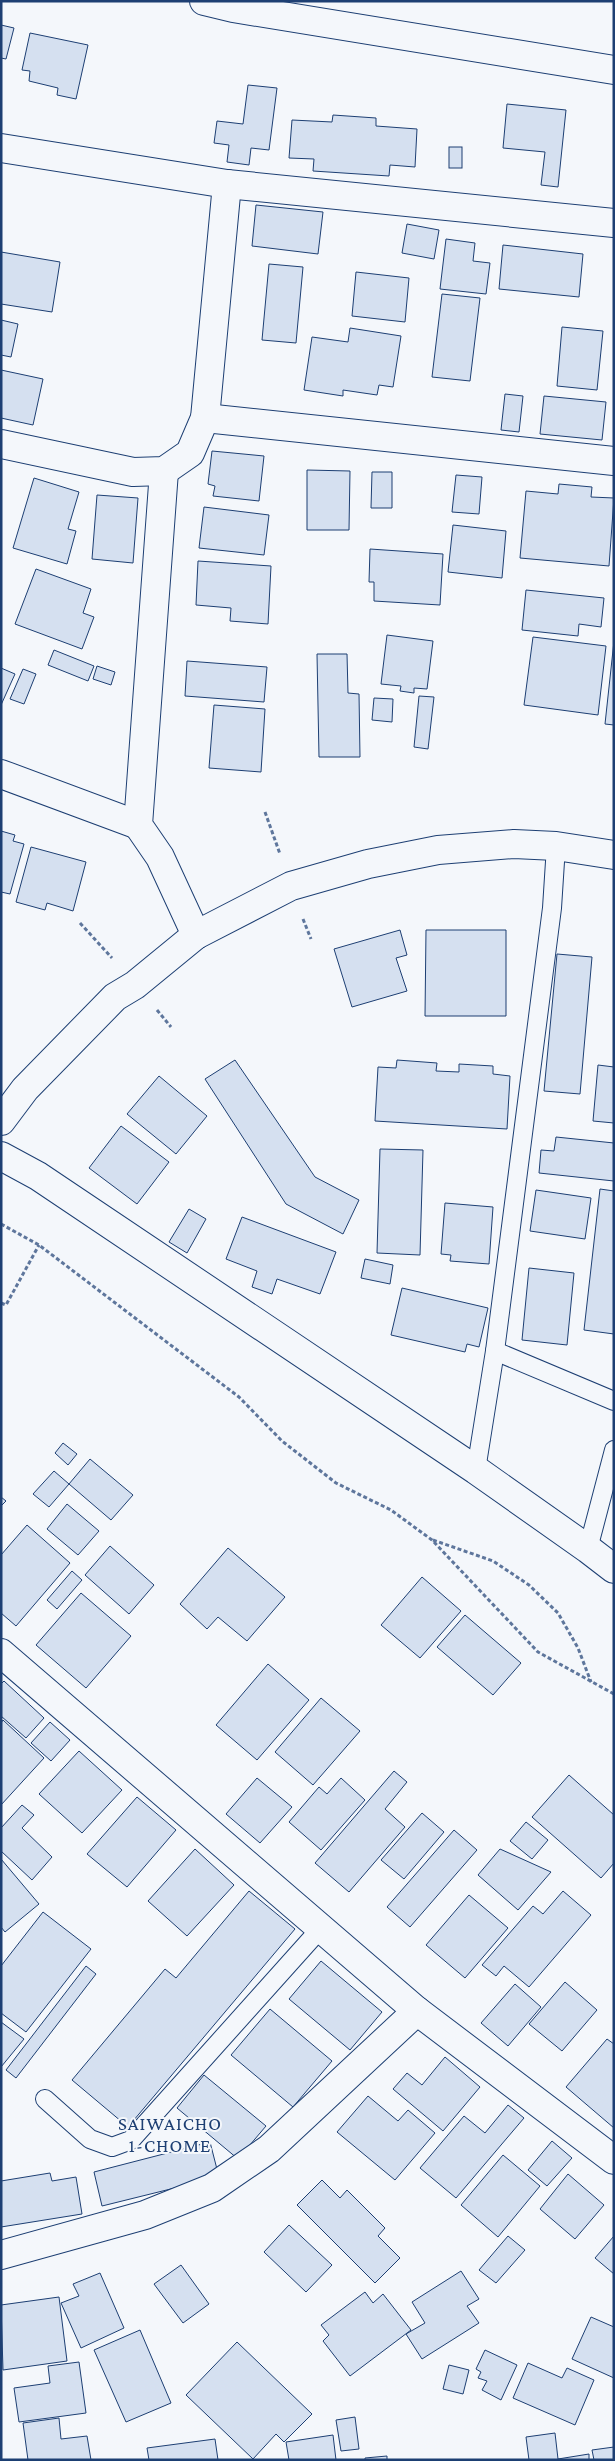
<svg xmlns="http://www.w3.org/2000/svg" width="615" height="2461" font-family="'Crimson Pro',serif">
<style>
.building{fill:#d5e0f0;stroke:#1d3f73}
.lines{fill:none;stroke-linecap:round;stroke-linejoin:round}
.service-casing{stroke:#1d3f73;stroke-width:20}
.minor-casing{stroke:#1d3f73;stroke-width:30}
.trunk-casing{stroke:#1d3f73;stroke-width:30}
.path{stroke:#5e769c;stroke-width:3;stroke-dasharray:4 2.5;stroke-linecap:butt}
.service{stroke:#f4f7fb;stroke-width:18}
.minor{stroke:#f4f7fb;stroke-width:28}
.trunk{stroke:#f4f7fb;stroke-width:28}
.labels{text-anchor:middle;stroke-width:4;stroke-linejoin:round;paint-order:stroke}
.neighbourhood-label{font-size:19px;letter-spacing:1px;fill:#1d3f73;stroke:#f4f7fb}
</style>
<rect width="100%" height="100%" fill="#f4f7fb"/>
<g class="building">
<path d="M1 25 14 28 6 59 1 58Z"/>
<path d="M30 33 88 45 76 99 57 95 58 88 29 81 30 71 22 70Z"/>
<path d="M248 85 277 88 269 150 251 148 249 165 227 162 229 145 214 143 217 121 243 124Z"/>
<path d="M507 104 566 110 558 187 541 185 545 152 503 148Z"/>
<path d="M333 115 376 118V126L417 129 415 167 390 165 389 176 313 171 314 159 289 158 292 120 332 122Z"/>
<rect x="449" y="147" width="13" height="21"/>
<path d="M256 205 323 212 318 254 252 246Z"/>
<path d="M407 224 439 230 434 259 402 253Z"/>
<path d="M446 239 475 243 473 261 490 263 486 294 440 289Z"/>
<path d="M503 245 583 254 579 297 499 289Z"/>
<path d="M1 252 60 262 52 312 1 304Z"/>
<path d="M269 264 303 267 296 343 262 340Z"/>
<path d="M356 272 409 278 405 322 352 316Z"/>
<path d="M442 294 480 298 470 381 432 377Z"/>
<path d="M1 320 18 324 11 357 1 355Z"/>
<path d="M562 327 603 331 597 390 557 386Z"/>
<path d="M350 328 401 336 393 387 379 385 377 395 343 390V396L304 390 312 337 348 342Z"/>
<path d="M1 370 43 379 33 425 1 418Z"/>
<path d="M505 394 523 396 519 432 501 430Z"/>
<path d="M544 396 606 402 602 440 540 434Z"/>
<path d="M212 451 264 456 259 501 213 496 215 486 208 484Z"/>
<path d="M307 470 350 471 349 530H307Z"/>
<path d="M372 472H392V508H371Z"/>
<path d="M456 475 482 477 479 514 452 512Z"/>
<path d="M34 478 79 492 68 529 76 531 67 564 13 548Z"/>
<path d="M559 484 592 487 591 497 614 498 609 566 520 558 526 491 558 494Z"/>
<path d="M97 495 138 498 133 563 92 559Z"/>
<path d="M204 507 269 515 264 555 199 548Z"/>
<path d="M453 525 506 531 502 578 448 572Z"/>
<path d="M370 549 443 554 440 605 374 601V582H369Z"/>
<path d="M198 561 271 566 268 624 230 621 231 608 196 605Z"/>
<path d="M36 569 91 589 83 613 94 617 82 649 15 624Z"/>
<path d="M526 590 604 598 601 627 579 624 578 636 522 630Z"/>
<path d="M387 635 433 641 427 689 414 688V693L400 691 401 686 381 684Z"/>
<path d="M533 637 606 646 598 715 524 705Z"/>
<path d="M614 641V725L605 724Z"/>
<path d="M54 650 94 666 88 681 48 665Z"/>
<path d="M317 654H347L348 693 359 694 360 757H319Z"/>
<path d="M187 661 267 667 264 702 185 696Z"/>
<path d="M97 666 115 672 111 685 93 679Z"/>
<path d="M1 668 15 674 1 705Z"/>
<path d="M23 669 36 674 24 704 10 699Z"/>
<path d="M419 696 434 697 428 749 414 747Z"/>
<path d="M374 698 393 699 392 722 372 720Z"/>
<path d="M214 705 265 709 261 772 209 768Z"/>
<path d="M1 831 15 835 13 841 24 844 10 894 1 892Z"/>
<path d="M31 847 86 862 73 911 47 903 45 910 16 902Z"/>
<path d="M400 930 407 955 396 958 407 991 352 1007 334 949Z"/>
<path d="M426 930H506V1016H425Z"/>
<path d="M557 954 592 957 580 1094 544 1091Z"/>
<path d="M235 1060 315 1177 359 1200 343 1234 286 1204 205 1079Z"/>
<path d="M397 1060 437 1063 436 1071 459 1072V1064L493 1066V1074L510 1076 507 1129 375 1121 378 1067 396 1068Z"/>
<path d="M598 1065 614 1067V1123L593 1121Z"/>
<path d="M159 1076 207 1116 176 1154 127 1114Z"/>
<path d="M121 1126 169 1162 137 1204 89 1168Z"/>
<path d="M556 1137 614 1143V1181L539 1173 541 1150 554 1151Z"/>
<path d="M380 1149 423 1150 420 1255 377 1253Z"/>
<path d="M600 1189 614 1191V1334L584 1330Z"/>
<path d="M536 1190 591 1198 585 1239 530 1231Z"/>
<path d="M445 1203 493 1207 489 1264 450 1261 451 1255 441 1254Z"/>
<path d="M189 1209 206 1219 187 1253 169 1242Z"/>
<path d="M242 1217 336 1252 320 1294 277 1279 272 1294 252 1287 257 1271 226 1259Z"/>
<path d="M365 1259 393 1265 390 1284 361 1278Z"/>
<path d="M529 1268 574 1273 567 1345 522 1340Z"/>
<path d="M402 1288 488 1308 479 1347 467 1344 465 1352 391 1335Z"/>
<path d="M63 1443 77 1454 68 1465 55 1453Z"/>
<path d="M90 1459 133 1495 111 1520 69 1484Z"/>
<path d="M54 1471 69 1484 49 1507 33 1494Z"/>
<path d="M1 1497 6 1501 1 1506Z"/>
<path d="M67 1504 99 1531 78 1555 47 1529Z"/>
<path d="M27 1525 70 1563 16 1626 1 1613V1555Z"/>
<path d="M110 1546 154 1585 129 1614 85 1575Z"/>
<path d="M228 1548 285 1597 247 1641 218 1617 207 1629 180 1604Z"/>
<path d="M72 1571 82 1580 57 1609 47 1600Z"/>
<path d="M422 1577 461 1611 420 1658 381 1625Z"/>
<path d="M81 1593 131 1636 86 1688 36 1645Z"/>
<path d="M465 1615 521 1663 493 1695 437 1647Z"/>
<path d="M268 1664 309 1700 257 1760 216 1725Z"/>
<path d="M4 1681 44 1718 26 1738 1 1716V1684Z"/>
<path d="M321 1698 360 1731 313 1785 275 1752Z"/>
<path d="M3 1720 44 1758 1 1805V1723Z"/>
<path d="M50 1722 70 1740 51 1761 31 1743Z"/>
<path d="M79 1751 122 1790 82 1833 39 1794Z"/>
<path d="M394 1771 407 1782 385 1809 405 1827 349 1892 315 1863Z"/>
<path d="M569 1775 614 1815V1863L601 1878 532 1817Z"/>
<path d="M257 1778 292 1807 260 1843 226 1814Z"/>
<path d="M341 1778 365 1800 321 1850 289 1822 319 1787 327 1794Z"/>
<path d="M137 1797 176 1830 127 1887 87 1854Z"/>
<path d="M22 1805 34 1815 22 1828 52 1857 32 1880 1 1851V1828Z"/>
<path d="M422 1813 444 1832 404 1879 381 1860Z"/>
<path d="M526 1822 548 1840 532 1859 510 1841Z"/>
<path d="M454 1830 477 1850 410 1927 387 1907Z"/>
<path d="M195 1849 234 1885 187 1936 148 1901Z"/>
<path d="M500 1849 551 1872 518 1910 478 1875Z"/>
<path d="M1 1859 39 1904 5 1932 1 1927Z"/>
<path d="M249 1891 295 1929 128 2127 72 2080 165 1969 176 1978Z"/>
<path d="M563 1891 591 1915 529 1987 504 1966 496 1976 482 1965 533 1906 543 1914Z"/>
<path d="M469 1895 508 1928 465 1978 426 1945Z"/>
<path d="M43 1912 91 1949 26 2032 1 2013V1966Z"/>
<path d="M321 1961 382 2012 350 2050 289 1999Z"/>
<path d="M86 1966 96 1974 16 2078 6 2070Z"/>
<path d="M565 1982 597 2010 562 2051 529 2024Z"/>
<path d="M515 1984 541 2007 508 2046 481 2023Z"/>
<path d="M270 2009 332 2061 293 2107 231 2055Z"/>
<path d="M1 2022 24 2039 1 2067Z"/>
<path d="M607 2039 614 2044V2128L566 2087Z"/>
<path d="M445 2057 480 2087 443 2131 393 2089 407 2073 422 2085Z"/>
<path d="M204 2075 266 2126 238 2159 177 2108Z"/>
<path d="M368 2096 398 2121 408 2110 435 2133 395 2180 337 2132Z"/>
<path d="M508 2105 524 2118 456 2198 420 2168 464 2116 485 2133Z"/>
<path d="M552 2141 572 2158 547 2186 528 2170Z"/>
<path d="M210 2142 219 2177 102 2206 94 2172Z"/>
<path d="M503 2155 540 2186 498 2237 461 2205Z"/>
<path d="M50 2173 52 2181 76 2177 82 2214 1 2227V2181Z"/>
<path d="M568 2174 604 2205 575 2239 540 2209Z"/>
<path d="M322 2180 340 2198 347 2190 385 2228 378 2236 400 2258 375 2283 297 2205Z"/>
<path d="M289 2225 332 2265 306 2292 264 2252Z"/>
<path d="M508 2236 525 2250 496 2283 479 2270Z"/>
<path d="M614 2236V2274L595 2258Z"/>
<path d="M181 2265 209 2304 183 2323 154 2284Z"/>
<path d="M461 2271 479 2299 467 2306 479 2323 422 2359 406 2334 425 2323 412 2302Z"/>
<path d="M100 2273 124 2328 81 2348 61 2303 79 2296 73 2284Z"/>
<path d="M365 2292 373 2303 383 2294 411 2330 350 2376 323 2341 329 2335 321 2325Z"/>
<path d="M59 2297 67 2361 3 2370 1 2305Z"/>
<path d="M591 2317 614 2327V2378L572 2359Z"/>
<path d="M140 2330 171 2403 126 2422 94 2350Z"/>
<path d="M237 2342 312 2414 284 2442 276 2434 253 2459 186 2395Z"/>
<path d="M485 2350 517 2365 501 2400 482 2390 487 2381 478 2378 481 2372 476 2369Z"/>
<path d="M79 2362 86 2413 19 2422 14 2388 50 2383 48 2366Z"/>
<path d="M528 2363 562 2378 567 2368 594 2380 575 2425 513 2398Z"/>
<path d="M449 2365 469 2370 463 2394 443 2389Z"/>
<path d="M355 2417 359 2449 341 2451 336 2420Z"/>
<path d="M59 2418 61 2439 87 2436 91 2460H28L23 2423Z"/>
<path d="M555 2433 558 2459 589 2454V2460H529L526 2437Z"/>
<path d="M333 2435 336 2460H289L286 2442Z"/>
<path d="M215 2439 218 2460H149L147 2448Z"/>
<path d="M614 2447V2460H594L592 2450Z"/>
<path d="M387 2456V2460H365V2458Z"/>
</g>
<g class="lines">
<g class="service-casing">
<g id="service">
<path d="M495 1351 614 1401"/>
<path d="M476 1470 495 1351 552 908 556 846"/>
<path d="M588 1549 614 1450"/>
<path d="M45 2099 90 2139 112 2147 131 2140 321 1928"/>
</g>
</g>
<g class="minor-casing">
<g id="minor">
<path d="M204 1 233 8 614 70"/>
<path d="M1 148 227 184 614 223"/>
<path d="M205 418 614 461"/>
<path d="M1 444 133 472 164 471 190 453 205 418 227 184"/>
<path d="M164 471 138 825 160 857 196 935"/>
<path d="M1 774 138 825"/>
<path d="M1 1156 38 1176 476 1470 588 1549 614 1569"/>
<path d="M1 1653 417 2011 614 2160"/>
<path d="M1 2255 145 2215 212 2188 269 2149 417 2011"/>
</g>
</g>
<g class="trunk-casing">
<path id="trunk" d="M1 1121 25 1089 115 997 135 985 196 935 291 886 368 864 438 850 514 844 556 846 614 855"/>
</g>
<g class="path">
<path d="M265 812 280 854"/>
<path d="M303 919 311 939"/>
<path d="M80 923 112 958"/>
<path d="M157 1010 171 1027"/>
<path d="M1 1224 39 1245 239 1397 282 1441 336 1483 391 1510 432 1540 538 1652 614 1694"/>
<path d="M1 1303 6 1305 39 1245"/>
<path d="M433 1540 493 1561 529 1585 558 1613 578 1648 591 1682"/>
</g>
<use href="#service" class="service"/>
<use href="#minor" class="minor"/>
<use href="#trunk" class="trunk"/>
</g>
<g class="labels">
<g class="neighbourhood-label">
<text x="170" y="2130">SAIWAICHO<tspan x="170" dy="22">1-CHOME</tspan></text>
</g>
</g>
<rect width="615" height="2461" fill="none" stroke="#1d3f73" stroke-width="5"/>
</svg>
